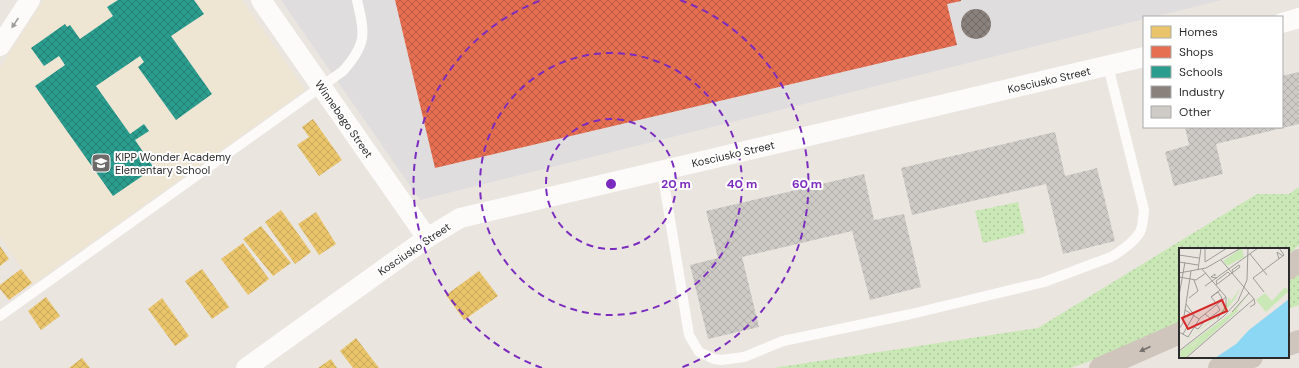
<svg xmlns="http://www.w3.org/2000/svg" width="1299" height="368" font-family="'DM Sans',sans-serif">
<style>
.industrial{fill:#e0dddf}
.education{fill:#eee5d3}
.grass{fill:url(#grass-dots)}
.homes{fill:url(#homes-cross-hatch)}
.shops{fill:url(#shops-cross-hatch)}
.schools{fill:url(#schools-cross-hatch)}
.industry{fill:url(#industry-cross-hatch)}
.building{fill:url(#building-cross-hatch)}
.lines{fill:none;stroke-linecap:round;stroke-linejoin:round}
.lane{stroke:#fcfbfa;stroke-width:10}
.street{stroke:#fcfbfa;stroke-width:20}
.highway{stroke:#d0c5bd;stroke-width:22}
.oneway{fill:#9e9d9d}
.oneway2{fill:#75706d}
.ring{fill:none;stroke:#7b2cbf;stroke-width:2;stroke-dasharray:7 5}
.labels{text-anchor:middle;stroke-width:4;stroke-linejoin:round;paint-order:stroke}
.street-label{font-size:11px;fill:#2b2b2b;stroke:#fff}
.poi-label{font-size:11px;fill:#2b2b2b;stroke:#fff;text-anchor:start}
.inset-road{fill:none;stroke:#9e9b97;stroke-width:1}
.view{fill:#d62828;fill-opacity:0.15;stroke:#d62828;stroke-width:2}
.inset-edge{fill:none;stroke:#2b2b2b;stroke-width:2}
.centre{fill:#7b2cbf;stroke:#fff;stroke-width:2}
.ring-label{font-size:12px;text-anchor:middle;font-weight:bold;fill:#7b2cbf;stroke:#fff;stroke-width:4;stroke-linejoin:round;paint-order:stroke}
</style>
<defs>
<pattern id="grass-dots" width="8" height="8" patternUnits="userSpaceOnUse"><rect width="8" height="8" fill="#cae8b5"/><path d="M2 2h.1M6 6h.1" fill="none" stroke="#aec79c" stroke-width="1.8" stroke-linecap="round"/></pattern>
<pattern id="homes-cross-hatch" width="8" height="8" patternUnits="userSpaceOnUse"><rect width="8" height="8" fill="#e9c46a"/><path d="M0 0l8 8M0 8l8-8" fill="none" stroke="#c8a95c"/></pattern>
<pattern id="shops-cross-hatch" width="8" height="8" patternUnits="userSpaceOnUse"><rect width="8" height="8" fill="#e76f51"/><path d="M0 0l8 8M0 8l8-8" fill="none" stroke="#bb5b43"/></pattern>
<pattern id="schools-cross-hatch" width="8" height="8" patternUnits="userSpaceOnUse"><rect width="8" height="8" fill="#2a9d8f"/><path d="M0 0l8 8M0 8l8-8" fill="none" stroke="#248075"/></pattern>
<pattern id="industry-cross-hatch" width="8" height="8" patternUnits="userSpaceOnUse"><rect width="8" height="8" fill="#8a817c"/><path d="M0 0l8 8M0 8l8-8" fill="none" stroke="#716a66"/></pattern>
<pattern id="building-cross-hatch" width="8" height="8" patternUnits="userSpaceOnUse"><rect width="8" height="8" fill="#cecbc7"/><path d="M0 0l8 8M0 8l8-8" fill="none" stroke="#b1aeab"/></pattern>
</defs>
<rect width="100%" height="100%" fill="#eae5df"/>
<path class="industrial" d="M281 0H1222L1154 17H1144V19L420 200Z"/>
<path class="education" d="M44 0H242L305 90 33 284 0 237V68Z"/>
<g class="grass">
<path d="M1299 187V245L1288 255V249H1180V324C1144 340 1108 356 1070 368H773L1038 328 1257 194H1289Z"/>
<path d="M1018 202 1025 233 983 243 975 211Z"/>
<path d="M1299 271V305L1288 309V279Z"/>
</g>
<g class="homes">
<path d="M313 119 342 160 319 176 297 145 309 137 302 127Z"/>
<path d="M281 210 311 252 295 264 265 222Z"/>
<path d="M316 212 336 244 319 255 298 224Z"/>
<path d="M261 226 291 263 273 276 243 239Z"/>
<path d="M243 243 269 279 248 295 221 259Z"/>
<path d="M0 246 9 259 0 266Z"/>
<path d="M21 269 32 283 9 300 0 289V285Z"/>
<path d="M202 269 229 307 212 319 185 281Z"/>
<path d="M479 271 498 296 464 320 446 295Z"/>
<path d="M46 297 60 316 41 330 28 311Z"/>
<path d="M162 298 189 336 175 346 148 309Z"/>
<path d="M356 338 379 368H353L340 351Z"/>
<path d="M82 358 90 368H69Z"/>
<path d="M331 359 337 368H318Z"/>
</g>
<path class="shops" d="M395 0H961V1L947 4 957 45 435 168Z"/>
<path class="schools" d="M118 0H194L204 14 171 36 212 94 176 120 138 67 144 62 140 56 96 86 130 134 144 124 149 131 135 140 154 168 113 196 35 86 65 65 59 56 44 66 31 48 65 24 67 27 70 25 80 39 113 16 107 7Z"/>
<circle class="industry" cx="976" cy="24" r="15"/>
<g class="building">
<path d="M1299 72V124L1216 144 1223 174 1174 186 1165 152 1189 145 1185 127H1282V76Z"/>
<path d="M1055 132 1065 176 1097 168 1115 241 1063 254 1046 184 912 215 901 168Z"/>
<path d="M864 174 874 220 904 214 921 287 870 300 852 231 742 257 759 327 708 339 690 265 718 258 706 211Z"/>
</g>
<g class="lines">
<g class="lane">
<path d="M662 171 689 335 699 352 714 359 721 360 744 357 783 341 911 314 1044 282 1111 257C1120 252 1135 241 1140 232 1143 226 1143 217 1144 210L1108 66"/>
<path d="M0 316 343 71C367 44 365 34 357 0"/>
</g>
<g class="street">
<path d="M261 0 427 238"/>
<path d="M1282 23 1299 18"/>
<path d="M0 46 30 0"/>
<path d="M246 368 427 238 460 218 1144 57"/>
</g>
<g class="highway">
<path d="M1288 269 1299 260"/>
<path d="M1288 345 1299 341"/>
<path d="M1100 368 1180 333"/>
<path d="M1219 368 1252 357"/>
</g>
</g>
<defs><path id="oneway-solid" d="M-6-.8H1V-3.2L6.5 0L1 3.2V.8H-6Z"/></defs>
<use class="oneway" href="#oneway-solid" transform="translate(15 23) rotate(124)"/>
<use class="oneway2" href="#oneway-solid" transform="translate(1145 349) rotate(156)"/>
<g class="ring">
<circle cx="611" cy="184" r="65"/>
<circle cx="611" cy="184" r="131"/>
<path d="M542 368A196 196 0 0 1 542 0M680 0A196 196 0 0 1 680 368"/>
</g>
<defs>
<g id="school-square" transform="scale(1)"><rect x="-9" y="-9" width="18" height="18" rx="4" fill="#6e6c6a" stroke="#fff"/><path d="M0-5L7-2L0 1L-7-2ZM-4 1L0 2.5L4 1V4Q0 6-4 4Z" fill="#fff"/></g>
</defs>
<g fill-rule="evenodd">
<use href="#school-square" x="101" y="163"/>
</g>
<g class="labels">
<g class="street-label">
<text transform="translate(1049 80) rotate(-13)" y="4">Kosciusko Street</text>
<text transform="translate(344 119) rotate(55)" y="4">Winnebago Street</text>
<text transform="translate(733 154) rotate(-13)" y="4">Kosciusko Street</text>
<text transform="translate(414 249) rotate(-34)" y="4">Kosciusko Street</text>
</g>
<g class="poi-label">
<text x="115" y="161">KIPP Wonder Academy<tspan x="115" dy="13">Elementary School</tspan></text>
</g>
</g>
<g transform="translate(1179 248)">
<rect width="110" height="110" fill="#eae5df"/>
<path d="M63 0 65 9 48 18 44 13ZM62 39 56 51 46 63 0 98 40 66 49 54V49L52 53ZM106 39 110 43 87 64 77 52 86 45 93 53ZM70 47 57 62 32 84 12 98 14 103 6 110 0 108V104L52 65Z" fill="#cae8b5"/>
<path d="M58 61 60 62 14 103 10 101Z" fill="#cae8b5"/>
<path d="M110 51V110H36L57 96 70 82Z" fill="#8cd7f3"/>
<path class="inset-road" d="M26 1V14L48 0M71 6 88 27M0 7 20 10M100 11 98 4 104 8M42 12 75 51 76 56 71 59M0 14 19 17M19 22 22 0M0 25 27 20 62 0M36 28V26L32 29 38 30M0 29 17 32 27 25M38 36 37 33 49 24 51 26M37 37 61 19 60 17 53 22 54 24M26 38 79 0M85 44 74 30 105 7 100 0M0 48 6 14M32 49 39 44 43 50 37 55 32 49 41 42M10 50 19 43 15 32M6 62 20 71M53 64 70 45M26 66 31 70 41 62 38 57M38 71 47 59V49M15 79 19 81 25 74M0 81 4 75 12 23M0 84 9 89 21 70 47 49 23 21M4 86 15 67 7 56M0 103 45 68 59 53 68 32 69 0M7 110 75 51"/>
<path class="view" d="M43 52 48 63 9 81 3 70Z"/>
<rect width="110" height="110" class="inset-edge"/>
</g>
<circle cx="611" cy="184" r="6" class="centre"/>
<g class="ring-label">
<text x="676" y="188">20 m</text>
<text x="742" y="188">40 m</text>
<text x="807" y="188">60 m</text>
</g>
<rect x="1143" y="16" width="140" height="112" fill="#ffffff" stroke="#aaaaaa"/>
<rect x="1151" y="26" width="20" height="12" fill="#e9c46a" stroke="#aaaaaa"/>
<text x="1179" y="36" font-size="12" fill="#2b2b2b">Homes</text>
<rect x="1151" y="46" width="20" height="12" fill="#e76f51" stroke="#aaaaaa"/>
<text x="1179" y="56" font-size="12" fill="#2b2b2b">Shops</text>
<rect x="1151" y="66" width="20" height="12" fill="#2a9d8f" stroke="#aaaaaa"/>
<text x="1179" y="76" font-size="12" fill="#2b2b2b">Schools</text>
<rect x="1151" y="86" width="20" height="12" fill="#8a817c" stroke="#aaaaaa"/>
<text x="1179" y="96" font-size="12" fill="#2b2b2b">Industry</text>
<rect x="1151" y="106" width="20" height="12" fill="#cecbc7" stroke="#aaaaaa"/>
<text x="1179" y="116" font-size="12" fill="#2b2b2b">Other</text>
</svg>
